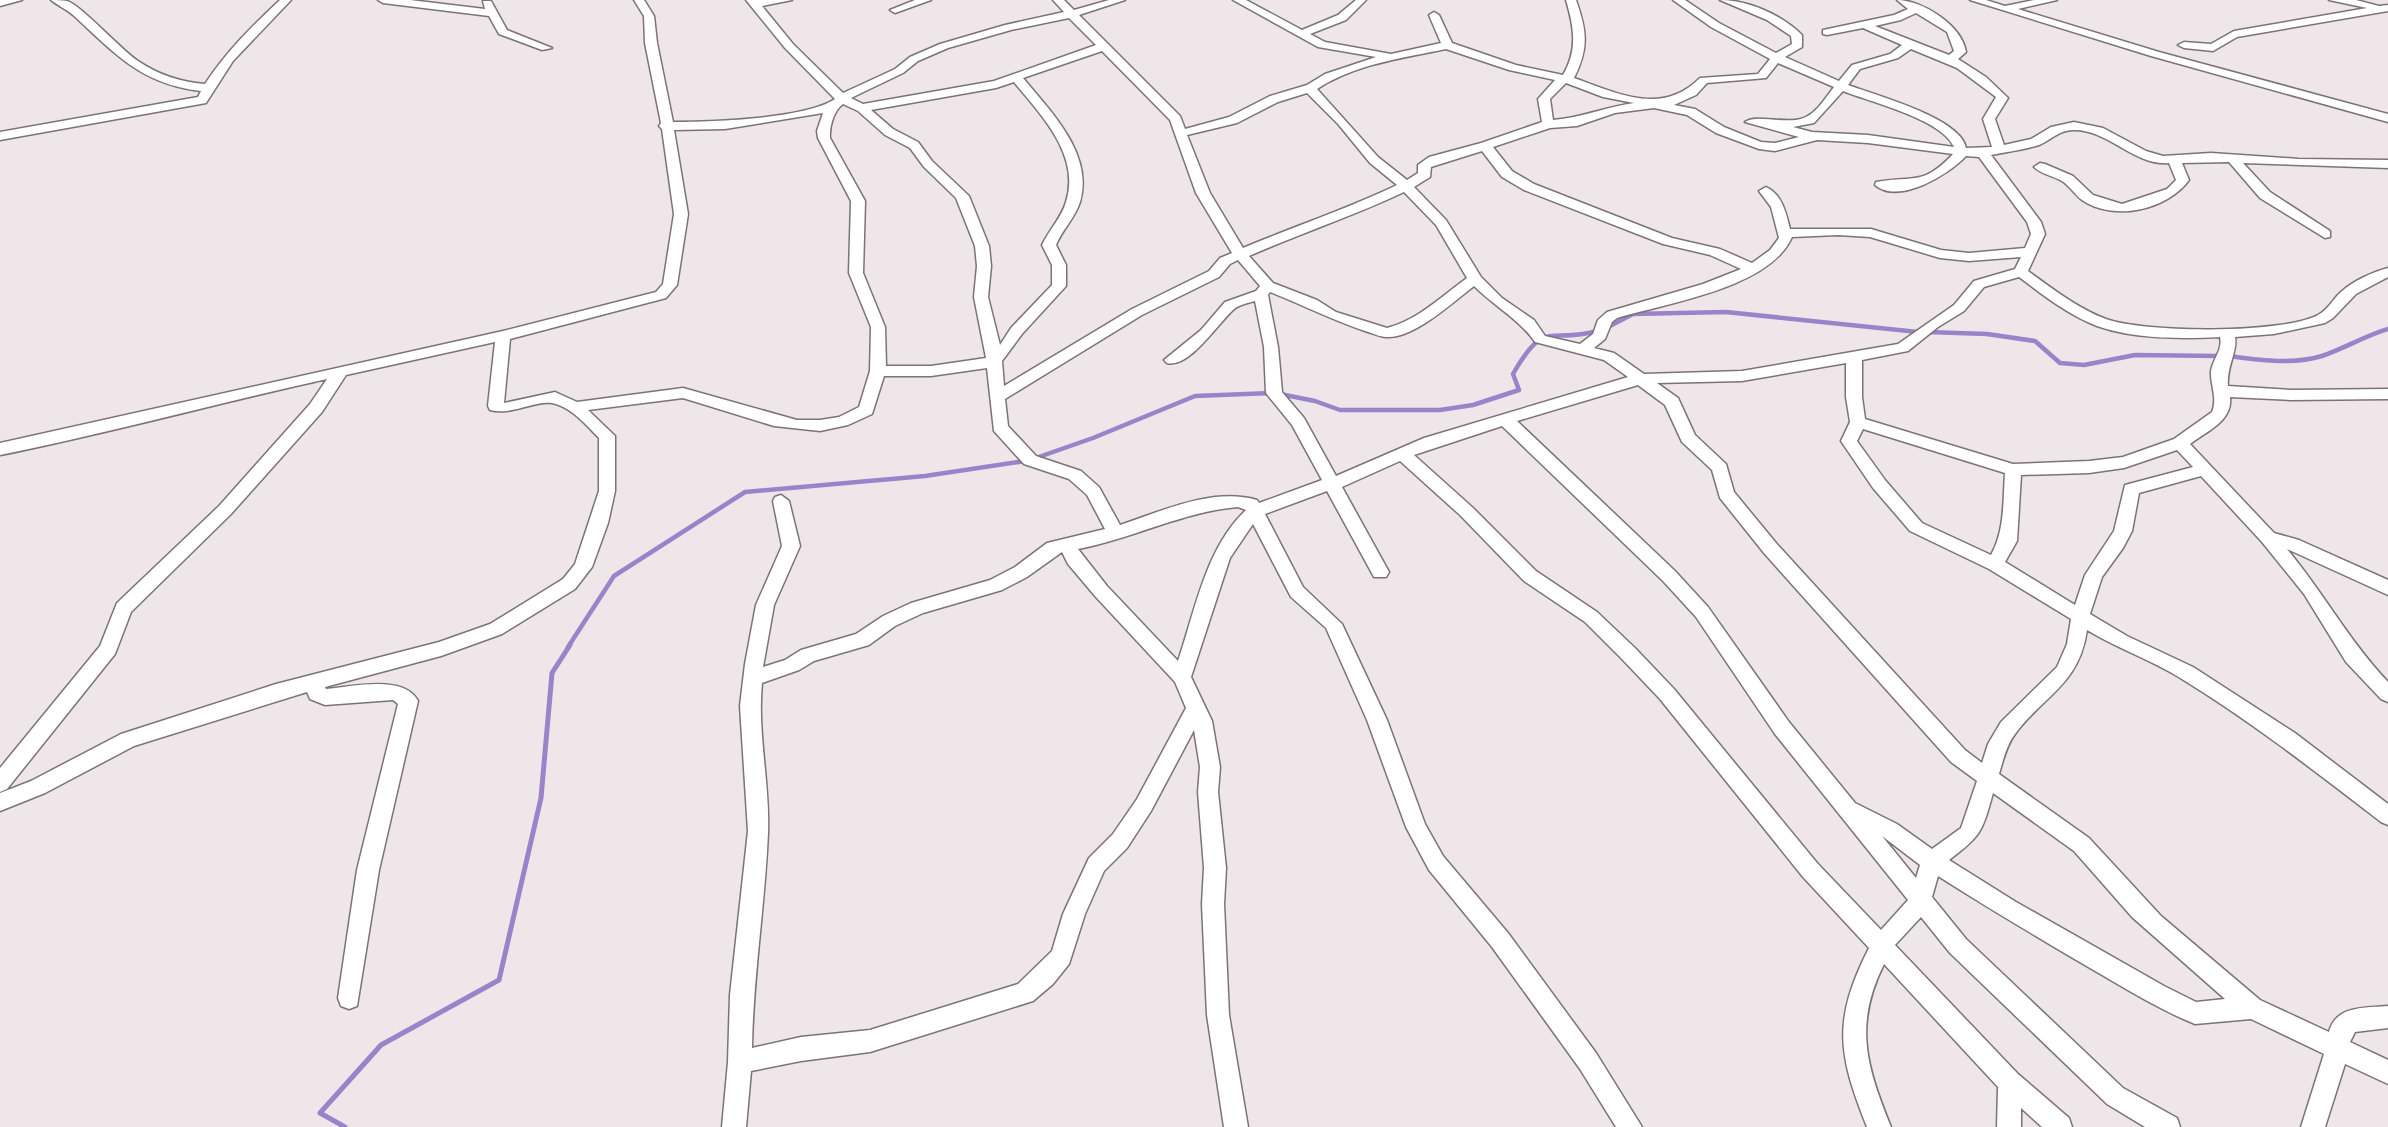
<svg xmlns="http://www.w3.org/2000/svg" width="2388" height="1127" font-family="Lato,sans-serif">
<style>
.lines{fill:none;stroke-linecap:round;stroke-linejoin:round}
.stream-far1{stroke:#9b83c9;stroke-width:4.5}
.stream{stroke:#9b83c9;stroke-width:5}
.minor-casing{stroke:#7b7377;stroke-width:3}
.minor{fill:#fff;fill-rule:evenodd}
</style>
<rect width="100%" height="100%" fill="#efe6ea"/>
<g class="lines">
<g class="stream-far1">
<path d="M1606 328 1633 314 1726 312 1918 332"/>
<path d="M1927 332 1987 334 2035 341 2060 363 2084 365 2135 355 2220 356"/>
<path d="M2229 356C2260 360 2292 365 2322 356 2345 348 2365 336 2388 329"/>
<path d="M1280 394 1315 401 1340 410H1440L1473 405 1519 390 1513 374C1545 318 1548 344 1598 331"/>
<path d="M1033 459 1093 438 1195 396 1272 393"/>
<path d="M568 647 614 576 745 492 925 476 1025 461"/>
</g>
<path class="stream" d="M345 1127 320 1113 381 1045 499 980 541 798 552 673 570 645"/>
<g class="minor-casing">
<g id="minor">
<path d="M0 0H22L0 6Z"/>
<path d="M51 0C56 0 62 0 67 1 82 6 120 49 138 61 159 75 180 82 205 84 226 52 252 26 280 0H291L233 61 206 103 0 140V132L198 97 201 91C140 84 115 53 73 15 66 9 57 5 51 0Z"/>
<path d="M378 0H410L485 9 483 1H491L507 30 552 48 542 50 499 34 489 16 383 3Z"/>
<path d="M634 0H644L654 16 657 43 673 122C710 122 805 119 835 99L785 48 746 0H792L762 6 793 44 843 93 895 69 910 57 940 44 1005 25 1064 12 1053 0H1064L1074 10 1109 0H1125L1079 15 1180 116 1185 129 1229 117 1270 96 1307 85 1325 74 1376 57 1318 47 1233 0H1246L1302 30 1338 15 1356 0H1366L1346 20 1310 34 1325 42 1391 54 1441 43 1429 15 1434 12 1439 15 1452 43 1516 65 1563 75C1578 50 1574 27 1566 0H1576C1587 31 1589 48 1574 78 1619 94 1662 116 1700 78L1758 74 1770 59 1711 27 1673 0H1685L1719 23 1776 53 1792 44 1791 36 1767 20 1720 0C1748 0 1782 15 1802 35V47L1785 57 1839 81 1852 65 1890 54 1902 45 1863 28 1827 35 1823 34V30L1894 15 1908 9 1897 0C1922 0 1962 25 1966 52L1958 59 1986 77 2008 98 1995 119 2004 145 2031 139 2051 127 2074 122 2103 128 2146 151 2163 156 2211 153 2299 159 2388 160V168L2243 163 2270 192 2330 231V237L2325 238 2260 198 2229 162 2182 163 2189 180C2167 210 2114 222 2082 200 2075 195 2070 186 2062 181 2053 176 2041 174 2034 167L2040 163 2045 164 2073 176 2093 195 2122 204 2167 189 2176 180 2169 163C2134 166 2108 129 2073 130 2059 130 2051 140 2039 145 2024 150 2006 152 1991 155L2041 222 2045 234 2028 271C2053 289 2077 308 2106 319 2145 333 2282 334 2318 315 2328 310 2333 299 2341 292 2353 281 2372 272 2388 268V277L2356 294 2333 318 2325 323 2274 334 2235 337C2238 351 2226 367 2228 386L2291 390 2388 389V399L2291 400 2230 397C2233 421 2207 431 2190 444L2274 533 2299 540 2388 580V595L2287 549C2323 592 2349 641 2388 682V702L2381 699 2346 662 2304 594 2262 542 2201 476 2139 493 2132 531 2123 548 2102 577 2090 614 2127 636 2193 667 2295 733 2388 804V825L2381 822C2316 772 2252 722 2182 679 2152 660 2118 649 2087 630 2079 685 2044 695 2015 734 2006 746 2003 761 1999 774L2089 838 2161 916 2260 1000 2329 1032C2336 1005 2365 1008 2388 1006V1028L2355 1032 2350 1042 2388 1060V1084L2345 1064 2325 1127H2301L2324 1054 2251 1019 2195 1024C2158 1009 2125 988 2090 968 2039 938 1988 908 1938 876L1932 897 1966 939 2123 1088 2177 1118 2180 1127H2145L2107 1104 1950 953 1921 917 1895 945 2018 1074 2069 1118 2072 1127H2042L2021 1108V1127H1997L1998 1087 1884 964C1853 1026 1867 1067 1891 1127H1867C1838 1054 1832 1021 1869 948L1803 877 1660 699 1622 659 1585 622 1524 581 1460 515 1400 461 1342 487 1389 572 1386 577H1374L1327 491 1265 514 1303 587 1342 624 1387 720 1425 824 1443 856 1508 933 1596 1053 1642 1127H1616L1580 1069 1492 947 1429 870 1406 827 1367 720 1326 628 1291 597 1253 524 1230 558 1191 677 1212 721 1220 767 1218 792 1226 868 1224 904 1229 1015 1248 1127H1224L1207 1015 1202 904 1204 868 1198 792 1200 767 1194 730 1151 811 1127 848 1104 871 1085 914 1069 964 1053 984 1033 1001 870 1052 801 1061 751 1071 746 1127H722L728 1062 730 995 748 831 740 706 745 664 756 605 782 546 773 501 775 497 781 495 789 501 800 546 774 605 763 667 785 660 801 650 856 634 883 616 911 603 990 580 1015 567 1047 543 1105 529 1087 495 1069 479 1024 464 994 431 987 368 931 376H884L872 414 848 425 820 431 774 426 683 398 588 410 615 436V491L608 523 592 567 575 589 502 634 441 656 325 687 326 689C351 687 404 674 418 701L379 870 357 1006 349 1009 341 1006 338 998 357 870 398 704 393 700 325 705 310 699 307 692 134 746 45 793 0 811V793L31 781 121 734 276 684 439 642 490 624 563 579 575 564 599 491V438C587 426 573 409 556 404 538 398 513 416 490 410L488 406 495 342 346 375 322 412 231 514 131 612 115 654 7 789 0 792V768L100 646 117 603 219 506 310 404 327 379C218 403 110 433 0 455V443L503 331 656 292 663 284 674 214 662 129 659 126 661 123 645 43 644 16ZM1916 13 1947 32 1954 51 1949 55 1875 26 1901 20ZM1069 18 1096 45 994 81 863 104 851 98 903 73 918 61 948 48 1011 30ZM1446 49 1509 70 1555 80 1538 99 1542 122 1481 143 1429 157 1418 165V173L1407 180 1378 157 1317 89C1355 64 1403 58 1446 49ZM1911 49 1957 68 1996 97 1983 119 1992 147 1966 148C1961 118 1875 95 1848 85L1860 69 1898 58ZM1102 51 1170 120 1196 193 1232 253 1220 258 1209 271 1132 309 1004 386 1002 361 1022 334 1066 286V265L1056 245C1062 230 1075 218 1080 202 1094 154 1051 112 1023 78ZM1778 63 1834 87C1826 97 1818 111 1806 117 1788 126 1757 113 1745 122L1799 137 1775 143 1761 142 1724 127 1695 109 1674 105 1696 95 1707 83 1766 78ZM1014 82C1041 115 1081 155 1066 202 1062 217 1049 230 1042 245L1052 265V285L1011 328 1000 345 988 297 991 266 989 246 969 196 932 161 918 142 893 129 871 110 996 88ZM1566 83 1603 97 1634 103C1606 107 1581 118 1553 120L1550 99ZM1843 91C1870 102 1942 119 1954 147L1868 135 1812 132 1793 127 1814 123ZM1307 93 1338 124 1370 163 1397 185C1347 209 1295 226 1243 248L1210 193 1187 135 1237 123 1278 102ZM843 104 858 111 885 135 910 148 924 167 956 198 975 246 977 266 974 297 986 358 931 366H886L885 327 863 273 865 201 830 138C829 127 834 110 843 104ZM1654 108 1687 115 1716 133 1759 149 1775 151 1817 140 1868 143 1953 154C1922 187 1913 175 1876 182L1875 185C1899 205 1948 175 1966 156L1979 157 2027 222 2031 234 2025 248 1969 253 1941 250 1871 229H1790C1786 213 1782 194 1766 187L1759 191 1771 207 1779 238 1770 250 1752 263 1720 249 1672 238 1534 184 1512 171 1493 147 1550 128 1577 126 1615 113ZM823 113 817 131 818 138 851 201 849 273 871 327 870 371 859 407 839 417 820 420H797L683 388 577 402 555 392 504 403 510 339 666 298 677 285 688 214 674 130 725 129ZM1482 151 1502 177 1524 190 1663 244 1710 255 1741 269 1703 284 1607 312 1598 320 1593 334 1580 344 1545 336 1534 320 1502 298 1481 277 1446 220 1414 187 1430 177 1431 167ZM1404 192 1436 225 1467 278C1442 296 1418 320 1387 328L1336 312 1317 300 1273 283 1249 256C1301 233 1354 216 1404 192ZM1838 235 1870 237 1940 258 1969 261 2021 257 2015 269 1974 281 1954 305 1898 344 1742 371 1644 374 1614 353 1594 348 1605 339 1612 322 1617 318C1667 303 1770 288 1792 237ZM1238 260 1260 286 1256 291 1225 302 1201 330 1164 360 1167 363C1189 369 1219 322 1234 309 1239 305 1248 303 1255 301L1264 347 1266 393 1292 425 1322 480 1259 503 1257 500C1213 487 1162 511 1120 525L1099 487 1081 471 1036 456 1008 426 1005 399 1142 315 1219 277 1230 264ZM2019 277C2043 295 2068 315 2097 326 2134 339 2180 339 2220 337 2223 350 2213 359 2211 371 2210 385 2218 398 2212 412L2174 439 2123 457 2089 461 2013 464 1865 419 1862 397V360L1908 351 1938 327 1964 311 1984 287ZM1474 286C1494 306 1519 319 1535 342L1604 360 1628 377 1424 438 1336 476 1304 418 1282 392 1278 347 1268 295 1270 292C1303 305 1332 320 1365 331 1372 333 1380 337 1386 337 1414 339 1453 302 1474 286ZM1846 363V397L1850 422 1841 441 1873 488 1910 531 1989 569 2071 619 2067 644 2057 667 2001 722 1988 744 1982 763 1965 750 1776 543 1734 492 1726 464 1695 435 1678 398 1657 383 1742 381ZM1638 385 1665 405 1682 442 1712 470 1720 498 1764 553 1951 762 1977 781 1961 828 1932 849 1897 824 1855 803 1789 722 1708 607 1675 571 1517 421ZM1502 426 1663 581 1696 617 1775 734 1908 900 1881 930 1817 863 1674 689 1636 649 1597 612 1536 571 1472 507 1414 455ZM1863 429 2005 473C2003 501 2005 530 1991 555L1922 523 1885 480 1857 441ZM2177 450 2193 467 2125 485 2114 531 2085 575 2075 605 2005 562 2017 541 2021 475 2089 473 2124 468ZM1238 507 1246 510C1206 547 1195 611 1178 661L1107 586 1078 549C1132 539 1181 512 1238 507ZM1062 552 1068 564 1095 596 1175 682 1186 708 1137 799 1113 834 1089 858 1063 914 1052 951 1018 984 870 1030 801 1037 752 1048C753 976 765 905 768 833 770 783 757 733 762 683L799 670 814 661 869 645 895 626 923 613 1002 590 1027 577ZM1993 793 2074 851 2132 917 2225 999 2196 1002 2164 986 2016 902 1949 860C1982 835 1982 832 1993 793ZM1882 836 1920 865 1916 878Z"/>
<path d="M915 0H931L895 13 890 10Z"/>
<path d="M1970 0H1986L2005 6 2034 0H2057L2018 9 2159 52 2388 114V122L2151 56Z"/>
<path d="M2329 0H2356L2379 6 2388 5V11L2237 37 2213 51 2184 48 2178 45 2184 42 2211 44 2234 31 2367 8Z"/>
</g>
</g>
<use href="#minor" class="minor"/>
</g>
</svg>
